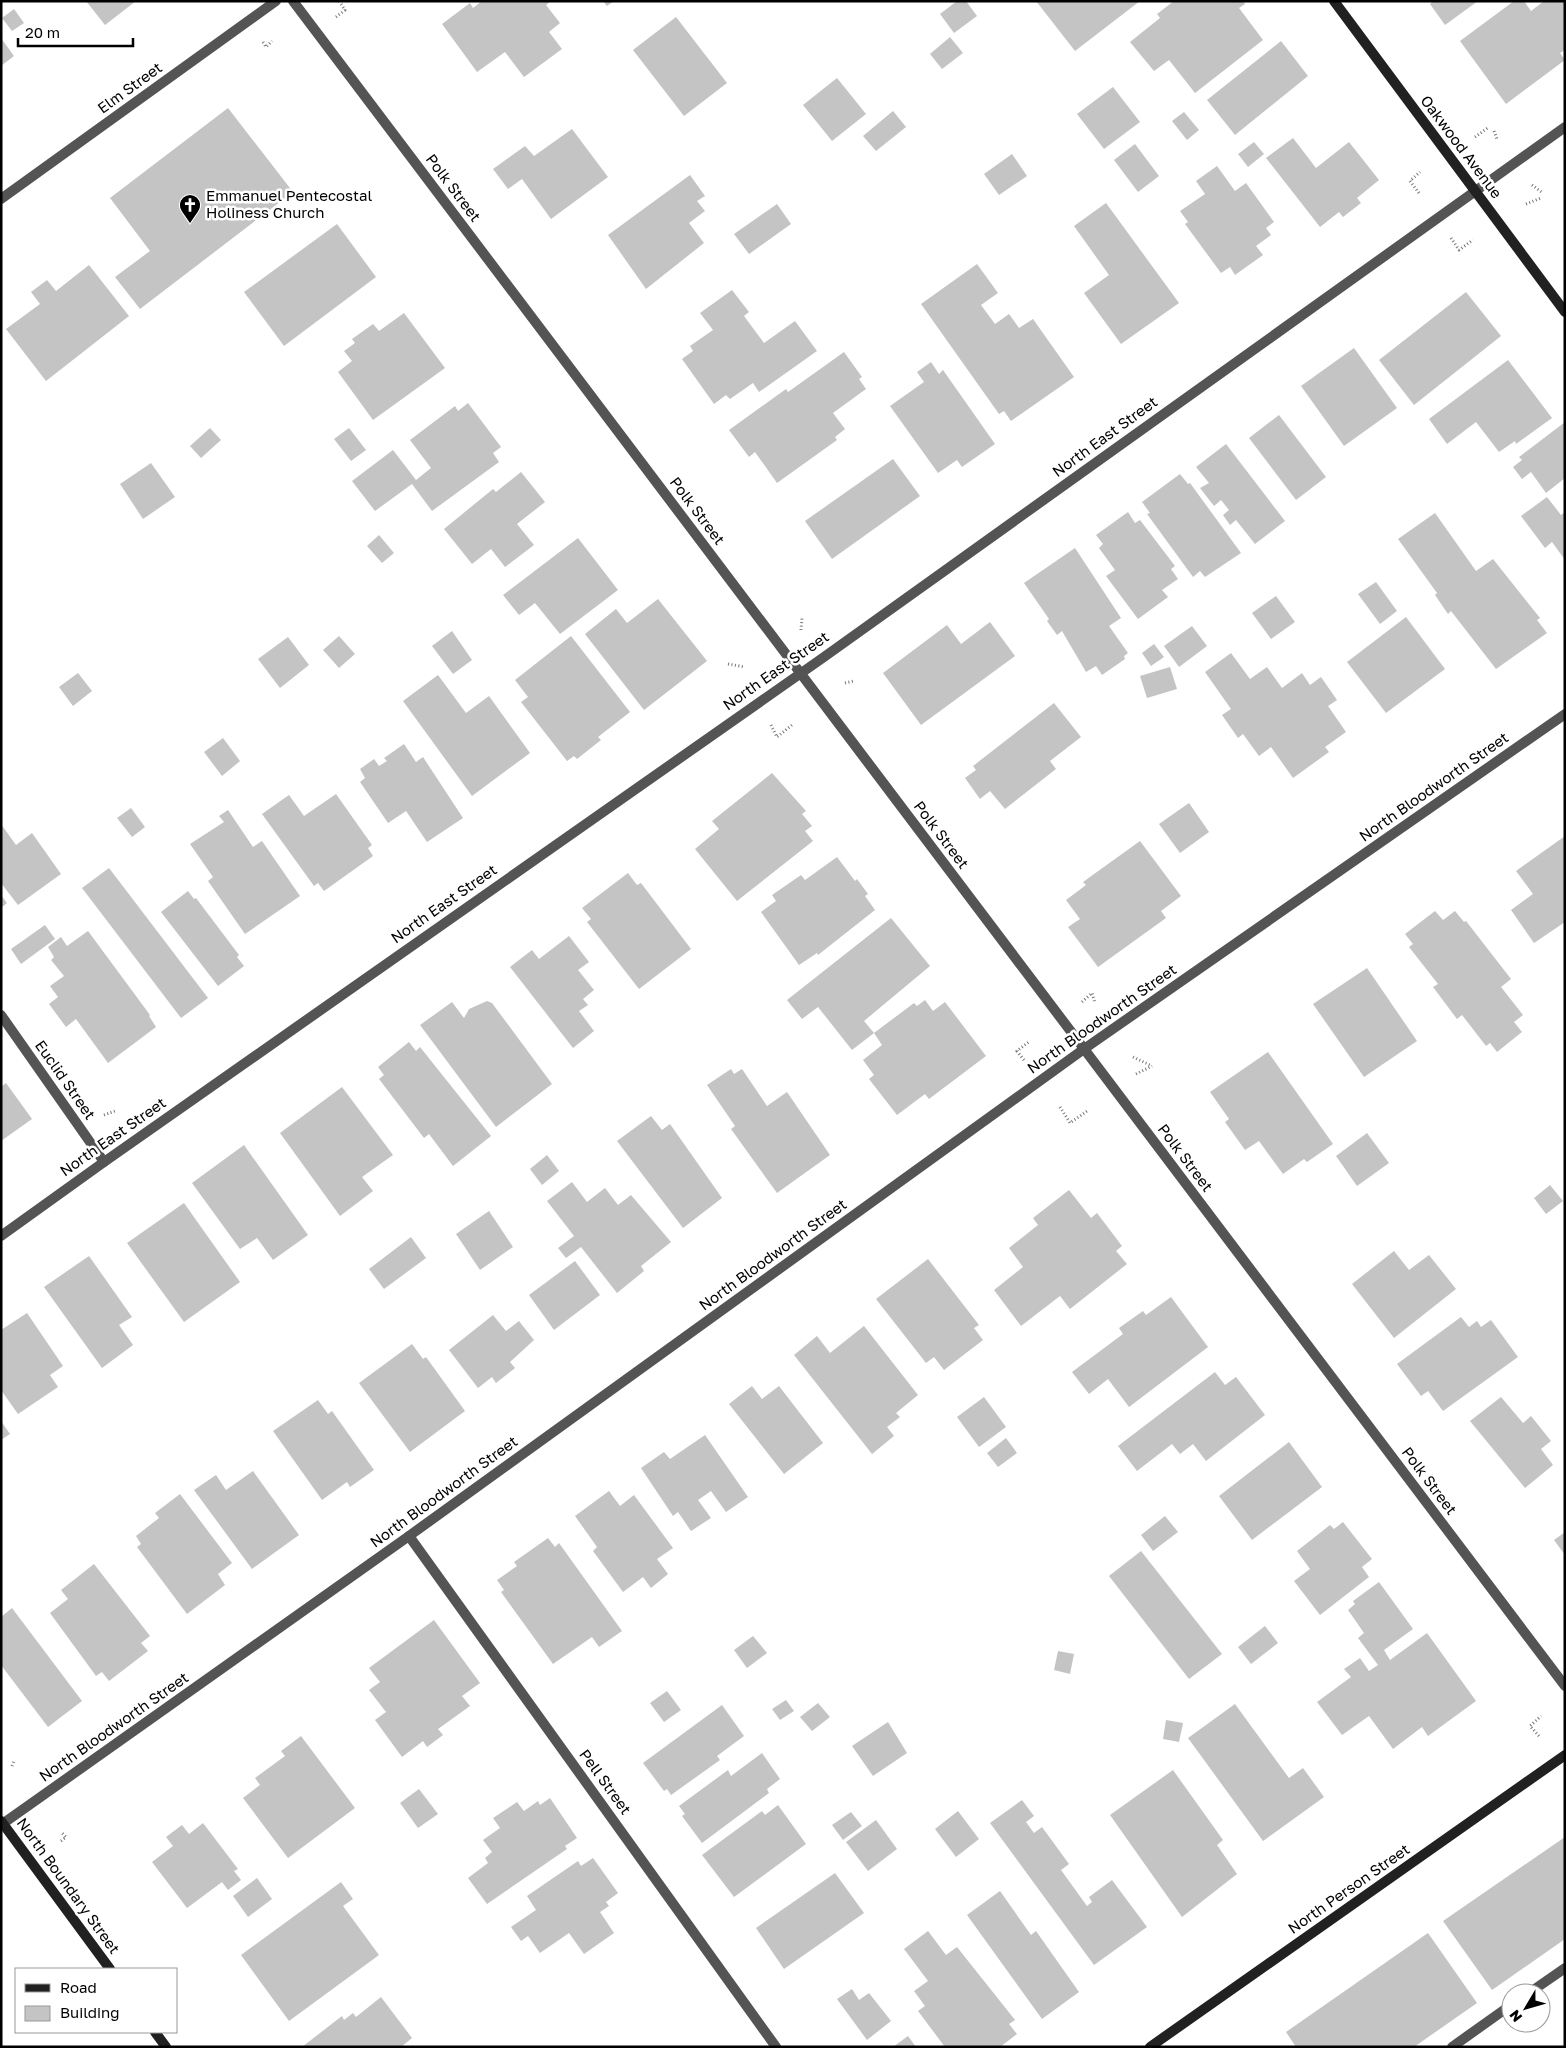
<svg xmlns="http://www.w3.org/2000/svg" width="1566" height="2048" font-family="'Golos Text',sans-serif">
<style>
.building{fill:#c4c4c4}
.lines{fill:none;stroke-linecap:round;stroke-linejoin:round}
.path{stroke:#767676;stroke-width:3;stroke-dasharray:1 2.5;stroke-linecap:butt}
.lane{stroke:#545454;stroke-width:10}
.street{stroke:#545454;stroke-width:10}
.secondary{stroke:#212121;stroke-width:10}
.labels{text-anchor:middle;stroke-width:5;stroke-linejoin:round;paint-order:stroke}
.street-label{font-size:15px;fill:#000;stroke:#fff}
.poi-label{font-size:15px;fill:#000;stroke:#fff;text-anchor:start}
</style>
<rect width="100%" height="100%" fill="#fff"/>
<g class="building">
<path d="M86 1H136L105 25Z"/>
<path d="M482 1H551L546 5 560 23 549 32 562 49 524 77 505 52 477 72 442 24 470 3 473 8Z"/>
<path d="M603 1H614L607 6Z"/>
<path d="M957 1H966L977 16 954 33 940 14Z"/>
<path d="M1036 1H1140L1075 51Z"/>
<path d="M1174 1H1243L1245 4 1239 8 1263 40 1195 93 1169 60 1154 71 1130 42 1160 18 1157 14Z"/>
<path d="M1433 1H1478L1445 25 1430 4Z"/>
<path d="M1514 1H1524L1531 11 1544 1H1565V50L1560 53 1565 60 1506 104 1460 41Z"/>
<path d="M14 9 24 23 12 31 2 18Z"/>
<path d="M676 17 727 83 684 116 633 50Z"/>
<path d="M950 37 963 53 942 69 930 54Z"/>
<path d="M1 38 14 56 1 66Z"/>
<path d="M1281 41 1308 76 1235 135 1207 100Z"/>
<path d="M837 78 866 114 832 141 803 105Z"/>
<path d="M1113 87 1140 122 1104 149 1077 114Z"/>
<path d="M228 108 293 192 140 309 115 277 150 251 110 198Z"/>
<path d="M893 111 906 127 876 151 863 136Z"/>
<path d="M1184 112 1199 130 1187 140 1172 121Z"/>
<path d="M572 129 608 177 551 219 522 179 508 189 493 169 525 146 534 156Z"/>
<path d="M1293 138 1316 168 1349 142 1379 180 1357 198 1361 203 1343 217 1339 212 1320 227 1266 158Z"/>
<path d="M1254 142 1264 154 1248 167 1238 154Z"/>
<path d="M1135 144 1159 176 1138 192 1114 160Z"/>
<path d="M1012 154 1027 176 999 195 984 174Z"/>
<path d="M1217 166 1235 191 1246 183 1274 222 1266 228 1271 235 1256 246 1263 255 1235 275 1230 267 1221 273 1185 224 1188 222 1180 211 1205 194 1196 181Z"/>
<path d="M690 175 705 196 697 201 705 211 689 223 704 243 646 289 608 235Z"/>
<path d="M1106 203 1179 303 1121 344 1084 293 1109 275 1074 226Z"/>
<path d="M777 204 791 224 749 254 734 234Z"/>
<path d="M337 224 376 277 284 346 244 292Z"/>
<path d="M977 264 998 293 981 305 995 324 1009 314 1019 328 1033 319 1074 377 1011 421 1004 411 999 414 921 304Z"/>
<path d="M89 265 129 316 46 381 6 329 40 304 31 292 47 280 56 291Z"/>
<path d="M732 290 749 312 744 316 764 343 795 321 817 351 759 392 753 383 730 399 726 395 714 404 682 359 693 351 690 346 713 330 700 313Z"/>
<path d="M1466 292 1501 336 1414 405 1379 360Z"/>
<path d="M404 313 445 368 373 420 338 372 352 361 344 351 355 343 352 339 373 324 379 331Z"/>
<path d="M1354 348 1397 408 1344 446 1301 386Z"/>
<path d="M844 352 862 377 859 379 866 389 833 413 845 429 835 437 837 440 777 483 755 452 749 457 729 430 786 389 788 392Z"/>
<path d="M1508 360 1552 418 1516 444 1515 441 1499 452 1476 422 1447 444 1429 419Z"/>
<path d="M931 362 939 374 943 370 995 444 962 467 957 460 938 473 890 406 924 382 917 372Z"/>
<path d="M468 403 501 447 493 453 499 462 432 511 412 484 375 511 352 481 393 450 416 480 431 468 410 440 455 406 458 411Z"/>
<path d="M1279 415 1326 477 1296 500 1249 438Z"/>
<path d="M1565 422V478L1546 493 1531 472 1522 479 1513 467 1522 460 1519 457Z"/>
<path d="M210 428 221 440 201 458 190 446Z"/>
<path d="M349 428 366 450 351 461 334 439Z"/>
<path d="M1226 444 1285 521 1255 544 1236 520 1230 525 1223 515 1229 510 1221 500 1214 506 1200 488 1209 483 1196 467Z"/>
<path d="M893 459 920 496 832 559 805 521Z"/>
<path d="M151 463 175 497 143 519 120 484Z"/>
<path d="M521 472 545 502 517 524 534 545 505 567 491 549 472 564 444 529 493 489 496 492Z"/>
<path d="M1180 474 1188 484 1190 483 1241 553 1205 577 1200 571 1193 577 1147 514 1150 513 1142 502Z"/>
<path d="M1547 497 1561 515 1565 512V560L1552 542 1545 548 1521 516Z"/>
<path d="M1128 512 1135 523 1140 520 1175 566 1171 569 1178 579 1162 590 1168 597 1138 619 1106 576 1115 570 1099 548 1103 544 1096 535Z"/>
<path d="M1435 513 1476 571 1493 559 1540 618 1537 620 1547 633 1496 669 1451 611 1448 614 1435 595 1437 593 1398 539Z"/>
<path d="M379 535 394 553 382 563 367 546Z"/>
<path d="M578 538 618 590 560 634 535 603 519 615 503 595Z"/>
<path d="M1075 548 1121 618 1109 626 1128 653 1124 656 1125 659 1102 675 1096 666 1086 672 1062 631 1057 635 1047 621 1049 619 1024 583Z"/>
<path d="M1376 582 1397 611 1380 624 1358 594Z"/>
<path d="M1276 596 1295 622 1271 639 1252 613Z"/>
<path d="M658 599 707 661 644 710 585 634 616 609 627 623Z"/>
<path d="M1406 617 1445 669 1386 713 1347 662Z"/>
<path d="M990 622 1015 656 921 725 883 673 947 625 961 644Z"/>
<path d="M1192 626 1207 646 1179 667 1164 646Z"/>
<path d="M452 631 472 660 453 674 432 646Z"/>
<path d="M339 636 355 654 339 668 323 650Z"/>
<path d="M571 636 630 712 598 737 601 740 577 759 574 756 567 761 521 702 528 697 515 680Z"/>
<path d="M288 637 309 665 280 688 258 659Z"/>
<path d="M1154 644 1164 657 1151 666 1142 653Z"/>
<path d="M1231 653 1250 679 1267 667 1282 688 1302 673 1310 685 1321 677 1337 700 1328 706 1346 732 1325 747 1329 752 1293 778 1271 747 1259 756 1243 734 1238 738 1222 715 1231 709 1205 672Z"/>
<path d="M1170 667 1177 689 1147 698 1140 676Z"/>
<path d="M78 673 92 691 73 706 59 687Z"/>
<path d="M438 675 466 713 489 696 530 753 472 796 403 701Z"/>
<path d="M1054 703 1081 737 1050 761 1056 769 1005 809 990 791 980 799 965 778 976 770 973 766Z"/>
<path d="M223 738 240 761 222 776 204 752Z"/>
<path d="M404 744 416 762 423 757 463 818 427 842 406 811 388 823 360 782 365 778 360 769 374 759 379 766 387 761 384 758Z"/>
<path d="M772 773 806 811 802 814 812 826 805 831 813 841 737 901 695 849 719 829 712 821Z"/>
<path d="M336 794 372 845 368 848 373 856 324 891 318 883 314 886 262 814 289 795 304 816Z"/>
<path d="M1189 803 1209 832 1180 853 1159 824Z"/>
<path d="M131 808 145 827 132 837 117 818Z"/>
<path d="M228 810 253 847 262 841 300 896 245 934 208 881 213 877 190 844 224 822 219 816Z"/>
<path d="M1 824 16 845 32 833 61 874 18 905 1 883Z"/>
<path d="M1565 836V922L1534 943 1511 910 1533 894 1516 871Z"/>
<path d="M1140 841 1181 896 1161 911 1166 918 1098 967 1068 927 1080 919 1066 900 1086 885 1083 882Z"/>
<path d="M837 857 855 881 857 879 868 894 865 896 875 910 818 955 817 953 799 965 761 912 776 901 772 895 801 875 805 880Z"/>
<path d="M109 868 208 998 181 1018 82 888Z"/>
<path d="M628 873 637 885 641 883 691 949 639 989 587 922 591 919 582 908Z"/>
<path d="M188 891 194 899 196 898 239 955 237 957 244 966 218 986 161 912Z"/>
<path d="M1 895 7 903 1 908Z"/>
<path d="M1435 911 1443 920 1455 911 1464 922 1466 921 1511 979 1501 987 1523 1015 1514 1022 1522 1032 1497 1052 1490 1043 1486 1046 1462 1015 1457 1019 1433 987 1438 984 1409 947 1413 944 1405 934Z"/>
<path d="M891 918 930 966 864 1021 874 1033 852 1050 818 1007 802 1019 787 1000Z"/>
<path d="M45 925 55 939 21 964 11 949Z"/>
<path d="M88 931 150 1015 149 1016 156 1027 108 1063 76 1019 66 1027 49 1004 58 997 50 986 64 976 51 960 54 957 48 947 61 937 67 946Z"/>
<path d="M569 936 589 962 578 970 594 990 583 999 588 1005 579 1011 594 1031 573 1048 510 967 532 950 539 959Z"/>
<path d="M1367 968 1417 1041 1364 1077 1313 1004Z"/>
<path d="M925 1000 933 1011 945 1002 986 1056 929 1099 925 1094 897 1115 869 1079 874 1075 863 1060 882 1045 874 1033 914 1003 917 1006Z"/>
<path d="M487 1001 492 1003 552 1084 496 1127 420 1025 452 1002 464 1018 469 1009Z"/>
<path d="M409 1042 416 1051 420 1047 491 1136 453 1166 429 1134 424 1138 379 1079 384 1075 378 1067Z"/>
<path d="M1268 1052 1333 1144 1307 1162 1304 1159 1283 1174 1259 1141 1245 1150 1225 1122 1229 1119 1210 1092Z"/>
<path d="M731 1069 734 1074 742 1069 767 1106 787 1092 830 1155 777 1193 731 1129 735 1126 707 1085Z"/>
<path d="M6 1083 32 1119 1 1141V1085L2 1086Z"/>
<path d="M342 1087 393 1155 362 1177 373 1191 340 1216 280 1133Z"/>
<path d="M651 1116 662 1130 670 1124 722 1198 683 1228 617 1141Z"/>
<path d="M1367 1133 1389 1163 1357 1186 1336 1156Z"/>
<path d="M244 1145 308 1235 273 1260 257 1238 240 1249 192 1183Z"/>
<path d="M547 1155 559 1171 542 1185 530 1169Z"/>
<path d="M572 1182 587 1202 605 1188 618 1205 631 1195 671 1242 641 1266 644 1271 617 1293 581 1247 566 1258 558 1248 574 1236 547 1201Z"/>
<path d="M1550 1185 1563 1201 1546 1214 1534 1198Z"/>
<path d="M1069 1190 1091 1218 1097 1213 1122 1246 1116 1251 1127 1264 1070 1309 1060 1296 1021 1326 994 1290 1023 1267 1009 1248 1038 1225 1033 1218Z"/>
<path d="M184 1203 240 1282 184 1322 127 1243Z"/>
<path d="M489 1211 513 1247 480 1270 456 1234Z"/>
<path d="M411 1237 426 1258 384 1289 369 1269Z"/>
<path d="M1394 1251 1409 1270 1429 1255 1456 1289 1394 1338 1352 1284Z"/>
<path d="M89 1256 132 1317 119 1325 133 1345 102 1368 44 1287Z"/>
<path d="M928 1259 979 1325 974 1328 983 1340 944 1370 934 1357 926 1363 876 1299Z"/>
<path d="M575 1261 600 1295 554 1330 529 1295Z"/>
<path d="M1171 1297 1208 1347 1129 1407 1108 1379 1089 1394 1072 1372 1123 1334 1119 1328 1143 1311 1146 1315Z"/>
<path d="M27 1313 63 1366 50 1375 58 1387 18 1414 1 1390V1330Z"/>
<path d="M493 1315 506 1331 519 1321 534 1340 510 1362 515 1368 496 1383 492 1377 478 1388 449 1350Z"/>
<path d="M1461 1317 1469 1327 1477 1321 1481 1327 1491 1320 1518 1357 1443 1411 1428 1391 1421 1396 1397 1364Z"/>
<path d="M864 1326 918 1395 896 1413 900 1417 887 1427 894 1436 872 1454 794 1355 817 1336 830 1353Z"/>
<path d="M412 1344 423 1359 426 1357 465 1411 410 1452 359 1383Z"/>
<path d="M1215 1372 1225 1385 1236 1377 1265 1415 1206 1461 1193 1444 1180 1454 1172 1444 1137 1471 1118 1446Z"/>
<path d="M752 1386 762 1399 779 1386 823 1443 784 1474 729 1404Z"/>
<path d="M984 1397 1006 1427 979 1447 957 1417Z"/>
<path d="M1501 1397 1523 1423 1531 1416 1551 1441 1541 1449 1553 1465 1525 1488 1470 1421Z"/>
<path d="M318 1400 328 1414 332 1411 374 1470 350 1487 347 1482 322 1500 273 1431Z"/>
<path d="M1 1421 10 1434 1 1440Z"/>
<path d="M705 1435 748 1497 726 1512 711 1491 698 1500 711 1518 691 1531 678 1512 673 1516 641 1468 664 1452 670 1459Z"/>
<path d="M1006 1438 1017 1453 998 1467 987 1453Z"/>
<path d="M1289 1442 1322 1487 1252 1540 1219 1496Z"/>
<path d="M253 1471 299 1535 252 1569 194 1490 216 1475 226 1490Z"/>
<path d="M609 1491 620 1506 634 1495 673 1548 657 1559 668 1574 651 1588 643 1577 623 1592 593 1551 597 1547 575 1516Z"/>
<path d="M180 1494 232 1563 218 1574 225 1585 187 1614 137 1547 141 1544 136 1536 159 1518 155 1513Z"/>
<path d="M1165 1516 1178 1532 1153 1551 1141 1535Z"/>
<path d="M1343 1522 1372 1559 1362 1567 1369 1577 1320 1615 1294 1581 1310 1569 1297 1551 1330 1525 1334 1529Z"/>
<path d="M1565 1532V1555L1554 1540Z"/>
<path d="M548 1538 555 1547 559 1543 622 1631 599 1647 592 1637 553 1664 501 1592 504 1590 497 1580 517 1566 514 1562Z"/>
<path d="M1141 1551 1222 1654 1189 1679 1109 1576Z"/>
<path d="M94 1564 150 1636 141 1643 148 1651 109 1681 102 1672 96 1676 50 1613 68 1599 61 1590Z"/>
<path d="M1379 1582 1413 1629 1384 1650 1390 1660 1427 1633 1476 1701 1428 1736 1422 1727 1393 1749 1369 1716 1342 1735 1317 1702 1351 1677 1344 1669 1360 1658 1369 1671 1378 1665 1358 1638 1364 1633 1348 1610 1355 1604 1353 1601Z"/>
<path d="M12 1608 82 1701 48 1727 1 1665V1617Z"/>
<path d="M434 1620 480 1683 462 1696 470 1706 438 1729 443 1735 427 1747 423 1741 402 1757 375 1720 386 1712 369 1690 380 1682 369 1668Z"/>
<path d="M1265 1626 1278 1643 1251 1664 1238 1647Z"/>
<path d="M753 1636 767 1653 747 1668 734 1650Z"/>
<path d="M1058 1651 1074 1654 1070 1674 1054 1670Z"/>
<path d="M667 1691 681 1710 664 1722 650 1703Z"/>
<path d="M786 1700 794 1711 780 1720 772 1709Z"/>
<path d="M818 1703 830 1717 812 1731 800 1717Z"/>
<path d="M1235 1704 1289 1778 1303 1768 1324 1797 1263 1841 1188 1738Z"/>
<path d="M722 1705 744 1736 717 1756 720 1760 671 1795 667 1789 664 1791 643 1763Z"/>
<path d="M1166 1720 1183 1723 1179 1742 1163 1739Z"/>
<path d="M888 1722 907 1753 873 1776 852 1746Z"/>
<path d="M301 1736 355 1808 288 1858 243 1798 260 1785 255 1778 285 1756 281 1751Z"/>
<path d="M762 1753 780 1779 767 1789 769 1793 702 1843 682 1816 685 1814 679 1806 728 1770 731 1776Z"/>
<path d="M1173 1770 1223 1840 1217 1845 1237 1874 1182 1917 1110 1815Z"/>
<path d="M419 1789 438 1814 418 1828 400 1803Z"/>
<path d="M550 1798 577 1838 565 1846 567 1849 487 1904 468 1878 488 1863 485 1858 492 1852 483 1840 500 1828 493 1818 517 1802 524 1811 538 1801 540 1805Z"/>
<path d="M1022 1800 1034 1816 1026 1822 1034 1833 1042 1827 1069 1864 1061 1870 1087 1906 1092 1902 1089 1897 1112 1880 1147 1927 1094 1965 990 1823Z"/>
<path d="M778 1805 806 1844 734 1897 702 1855 762 1811 765 1815Z"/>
<path d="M958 1811 979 1839 956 1857 935 1829Z"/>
<path d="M851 1812 862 1826 843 1840 832 1825Z"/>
<path d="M876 1820 897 1849 868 1871 846 1842Z"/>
<path d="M203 1823 238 1869 234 1871 241 1880 228 1890 222 1882 187 1908 152 1862 173 1846 166 1837 182 1825 189 1834Z"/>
<path d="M1565 1837V1939L1492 1990 1443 1921Z"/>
<path d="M593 1858 618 1893 606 1902 609 1906 600 1912 614 1933 584 1954 569 1933 540 1953 528 1936 521 1941 511 1927 536 1910 527 1896 578 1861 581 1866Z"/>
<path d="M835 1873 864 1913 784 1969 756 1928Z"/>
<path d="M257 1878 272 1899 248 1917 233 1896Z"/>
<path d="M341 1882 353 1899 343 1906 379 1955 289 2021 241 1955Z"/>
<path d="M1000 1891 1031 1935 1036 1931 1079 1992 1042 2019 967 1915Z"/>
<path d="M928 1931 946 1955 957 1947 1015 2020 1009 2024 1017 2034 1000 2047H945L918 2011 925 2006 914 1991 928 1981 904 1949Z"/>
<path d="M1428 1933 1477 2003 1414 2047H1296L1286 2032Z"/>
<path d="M852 1989 859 2000 869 1993 891 2021 867 2040 837 1999Z"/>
<path d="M381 1997 412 2038 401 2047H302L342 2016 344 2020 353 2013 356 2017Z"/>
<path d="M908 2036 916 2047H893Z"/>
</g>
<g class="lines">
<g class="path">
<path d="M336 17 345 10 339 1"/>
<path d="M263 42 266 47 272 41"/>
<path d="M1494 131 1497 139"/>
<path d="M1475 137 1489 127"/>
<path d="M1532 185 1543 193"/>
<path d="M1419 193 1410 181 1420 172"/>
<path d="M1526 204 1541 198"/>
<path d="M1451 238 1459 250 1473 240"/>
<path d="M801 630 802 618"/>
<path d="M728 664 745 667"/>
<path d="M845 683 854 681"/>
<path d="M771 725 777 737 792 725"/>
<path d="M1082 1002 1092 993 1095 1003"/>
<path d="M1133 1057 1152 1066"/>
<path d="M1024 1060 1017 1051 1030 1041"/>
<path d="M1136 1074 1152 1066"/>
<path d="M1060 1107 1070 1123 1087 1111"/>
<path d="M104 1115 115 1111"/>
<path d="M1539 1736 1530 1726 1541 1716"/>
<path d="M12 1766 14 1761"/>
<path d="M61 1841 66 1837 61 1832"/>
</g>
<g class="lane">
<path d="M1529 1993 1565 1968"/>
<path d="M1452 2047 1511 2005"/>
</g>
<g class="street">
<path d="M293 1 1565 1686"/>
<path d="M1 199 276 1"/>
<path d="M1 1015 104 1162"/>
<path d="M1 1236 104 1162 824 657 1565 127"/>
<path d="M409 1536 776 2047"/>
<path d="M1 1825 409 1536 1084 1049 1565 714"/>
</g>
<g class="secondary">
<path d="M1334 1 1565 312"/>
<path d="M1 1821 110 1969"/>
<path d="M155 2032 166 2047"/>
<path d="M1150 2047 1565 1755"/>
</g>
</g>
<defs>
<g id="church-pin" transform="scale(1.125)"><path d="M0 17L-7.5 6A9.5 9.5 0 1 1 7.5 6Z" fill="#000" stroke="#fff"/><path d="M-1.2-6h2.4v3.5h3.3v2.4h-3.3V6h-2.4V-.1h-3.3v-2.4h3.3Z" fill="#fff"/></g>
</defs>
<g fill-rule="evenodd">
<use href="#church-pin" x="190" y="205"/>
</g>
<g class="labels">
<g class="street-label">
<text transform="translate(130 88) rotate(-36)" y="5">Elm Street</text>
<text transform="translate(1461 147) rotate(53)" y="5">Oakwood Avenue</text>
<text transform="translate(453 188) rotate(53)" y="5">Polk Street</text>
<text transform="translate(1105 437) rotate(-36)" y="5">North East Street</text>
<text transform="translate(697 511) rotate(53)" y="5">Polk Street</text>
<text transform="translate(776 671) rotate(-35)" y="5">North East Street</text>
<text transform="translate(1434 787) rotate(-35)" y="5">North Bloodworth Street</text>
<text transform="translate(941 835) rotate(53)" y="5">Polk Street</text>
<text transform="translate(444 904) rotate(-35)" y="5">North East Street</text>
<text transform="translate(1102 1019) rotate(-35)" y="5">North Bloodworth Street</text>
<text transform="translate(65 1080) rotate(55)" y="5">Euclid Street</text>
<text transform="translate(113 1137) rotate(-35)" y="5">North East Street</text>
<text transform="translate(1185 1158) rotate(53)" y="5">Polk Street</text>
<text transform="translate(773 1255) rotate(-36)" y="5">North Bloodworth Street</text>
<text transform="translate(1429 1481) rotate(53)" y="5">Polk Street</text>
<text transform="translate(444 1492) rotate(-36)" y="5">North Bloodworth Street</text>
<text transform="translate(114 1727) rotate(-35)" y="5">North Bloodworth Street</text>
<text transform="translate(605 1782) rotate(54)" y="5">Pell Street</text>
<text transform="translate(68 1886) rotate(54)" y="5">North Boundary Street</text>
<text transform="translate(1349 1889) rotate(-35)" y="5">North Person Street</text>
</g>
<g class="poi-label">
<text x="206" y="201">Emmanuel Pentecostal<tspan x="206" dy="17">Holiness Church</tspan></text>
</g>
</g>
<rect width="1566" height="2048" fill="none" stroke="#000000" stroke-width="5"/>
<rect x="15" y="1968" width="162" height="65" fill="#ffffff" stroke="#999999"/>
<rect x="25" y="1984" width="25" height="8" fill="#212121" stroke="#999999"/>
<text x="60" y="1993" font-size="15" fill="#000000">Road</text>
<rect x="25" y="2006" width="25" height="15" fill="#c4c4c4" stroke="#999999"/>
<text x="60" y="2018" font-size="15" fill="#000000">Building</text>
<g transform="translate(1526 2008) rotate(232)"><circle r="24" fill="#ffffff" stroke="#999999"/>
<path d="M0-4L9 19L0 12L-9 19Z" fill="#000000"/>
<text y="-8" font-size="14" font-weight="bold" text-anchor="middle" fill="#000000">N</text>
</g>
<path d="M18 38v8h115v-8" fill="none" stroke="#000000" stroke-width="2.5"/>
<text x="25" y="38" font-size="15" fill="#000000" stroke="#ffffff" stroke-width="4" paint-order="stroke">20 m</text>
</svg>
